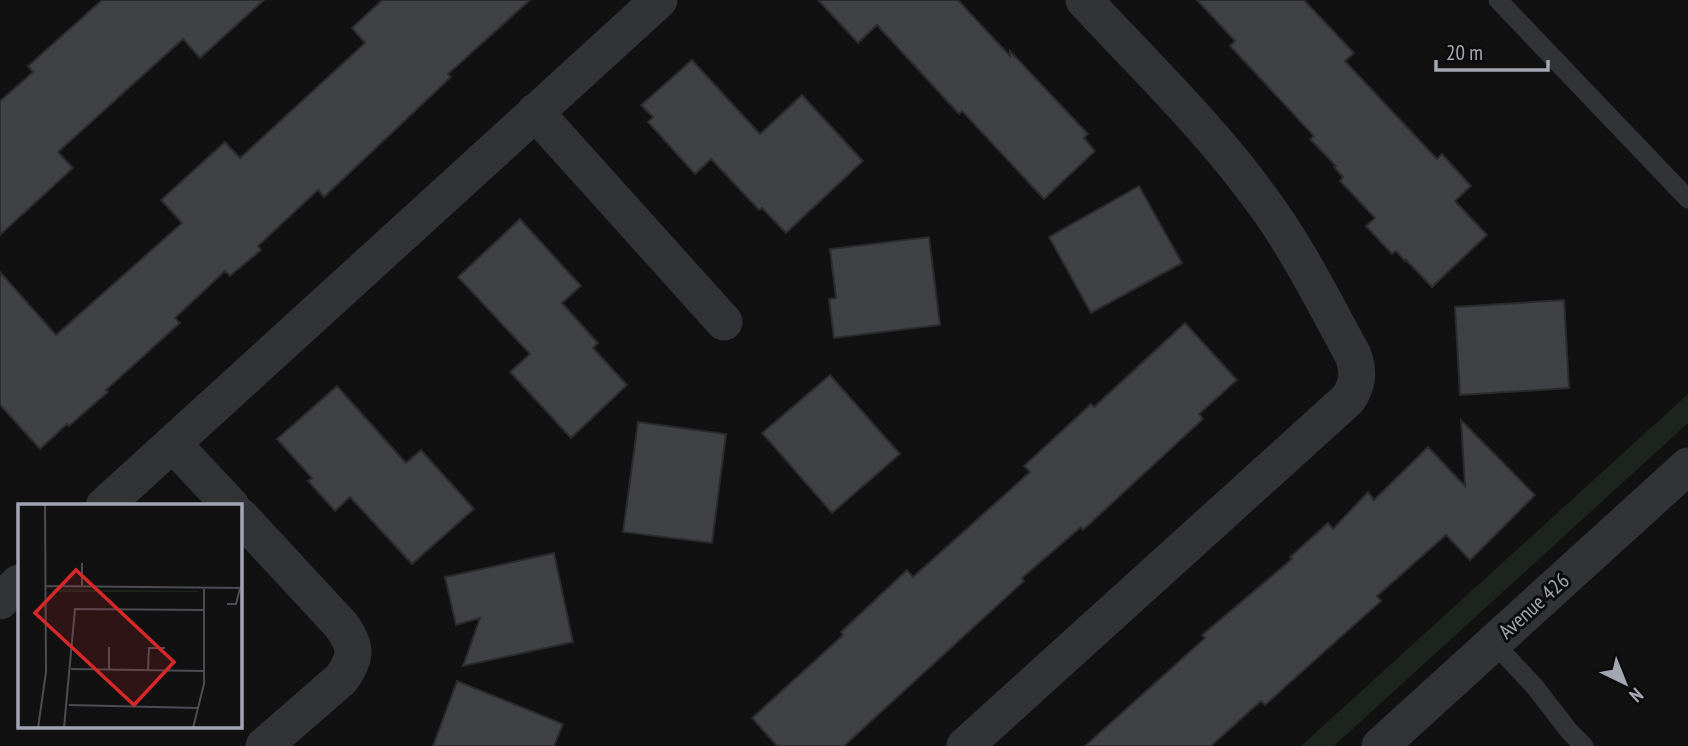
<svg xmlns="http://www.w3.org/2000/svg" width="1688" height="746" font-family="'PT Sans Narrow',sans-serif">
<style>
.green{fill:#1d241e}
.building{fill:#404145;stroke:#2b2b2e;stroke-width:2}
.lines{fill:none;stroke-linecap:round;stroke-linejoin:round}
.service{stroke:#323337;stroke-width:19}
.minor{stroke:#323337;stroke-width:37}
.labels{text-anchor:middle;stroke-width:6;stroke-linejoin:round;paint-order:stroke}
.street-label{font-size:21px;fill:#a3a7b2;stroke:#0c0c0d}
.inset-road{fill:none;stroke:#4b4d52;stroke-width:2}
.view{fill:#d62828;fill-opacity:0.15;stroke:#d62828;stroke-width:3.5}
.inset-edge{fill:none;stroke:#a3a7b2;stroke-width:3.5}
</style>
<rect width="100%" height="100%" fill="#111112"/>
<path class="green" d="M1688 394V423L1334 746H1301Z"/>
<g class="building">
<path d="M102 0H264L200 58 183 39 58 152 73 168 0 235V101L33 72 28 66Z"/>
<path d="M382 0H530L448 74 451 77 324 197 318 190 258 246 261 250 230 276 225 271 175 318 180 323 106 390 108 392 69 426 67 424 40 449 0 405V272L56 335 182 223 161 200 225 142 240 158 365 43 352 28Z"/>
<path d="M818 0H958L1010 56V51L1088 134 1084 138 1095 151 1044 199 962 111 959 114 877 25 858 43Z"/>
<path d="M1197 0H1304L1354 53 1345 61 1437 159 1442 154 1471 186 1455 201 1487 235 1432 287 1406 260 1405 261 1396 251 1392 254 1366 226 1375 218 1340 181 1343 177 1334 167 1336 166 1310 139 1314 136 1230 46 1235 41Z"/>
<path d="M692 60 760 134 802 95 863 161 786 233 762 208 759 210 711 159 695 174 648 122 653 117 641 105Z"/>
<path d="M1139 186 1182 263 1091 313 1049 237Z"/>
<path d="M520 219 581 286 562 303 598 343 593 348 627 385 571 438 510 372 530 354 458 277Z"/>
<path d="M929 237 940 325 834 338 829 299 836 298 830 249Z"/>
<path d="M1564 300 1569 388 1460 395 1455 307Z"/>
<path d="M1185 323 1237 380 1199 414 1203 419 1083 530 1081 527 1022 578 1024 581 844 746H777L752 718 843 635 841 632 907 570 913 577 1030 472 1024 466 1091 404 1094 407Z"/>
<path d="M830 375 900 454 832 513 762 433Z"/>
<path d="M337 386 406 463 421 450 474 509 412 564 350 497 335 511 308 481 312 478 277 439Z"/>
<path d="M1461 420 1535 495 1470 560 1446 535 1377 596 1381 601 1265 705 1261 701 1211 746H1085L1205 638 1202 635 1292 559 1290 557 1328 523 1333 529 1368 492 1374 500 1428 447 1465 486Z"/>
<path d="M638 422 726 434 712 543 623 532Z"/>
<path d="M554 553 573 642 463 666 480 618 456 625 445 577Z"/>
<path d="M457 681 563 724 554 746H433Z"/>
</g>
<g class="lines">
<g class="service">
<path d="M1498 0 1688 199"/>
<path d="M1494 643 1535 687 1569 731 1584 746"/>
</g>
<g class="minor">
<path d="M535 112 724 322"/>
<path d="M173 444 231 506"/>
<path d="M104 506 659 0"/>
<path d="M240 516 341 625C357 647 357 657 341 679L264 746"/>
<path d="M0 601 19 583"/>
<path d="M965 746 1348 399C1358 384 1359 372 1353 355 1324 302 1297 247 1261 199 1209 127 1144 65 1084 0"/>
<path d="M1380 746 1688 466"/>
</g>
</g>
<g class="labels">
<g class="street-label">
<text transform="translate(1534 606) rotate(-42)" y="7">Avenue 426</text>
</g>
</g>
<g transform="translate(18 504)">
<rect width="224" height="224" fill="#111112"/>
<path d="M35 85 179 87 182 88H34Z" fill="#1d241e"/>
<path class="inset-road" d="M28 82 224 84M64 82V59M209 100H218L222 84M53 165 186 167M91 166V143M130 166 131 144H147M51 201 180 204M20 224 28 168 27 0M46 224 57 105 186 106M175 224 186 180V85"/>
<path class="view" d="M58 66 156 158 116 201 17 109Z"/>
<rect width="224" height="224" class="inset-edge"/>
</g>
<g transform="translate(1625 683) rotate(137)" stroke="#0c0c0d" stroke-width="5" paint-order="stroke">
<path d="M0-5L12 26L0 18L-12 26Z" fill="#a3a7b2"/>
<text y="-10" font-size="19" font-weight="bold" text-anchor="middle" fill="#a3a7b2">N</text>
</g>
<path d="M1436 60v10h112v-10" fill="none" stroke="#a3a7b2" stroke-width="3.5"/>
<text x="1446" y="60" font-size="21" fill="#a3a7b2" stroke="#0c0c0d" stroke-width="5" paint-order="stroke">20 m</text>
</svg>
